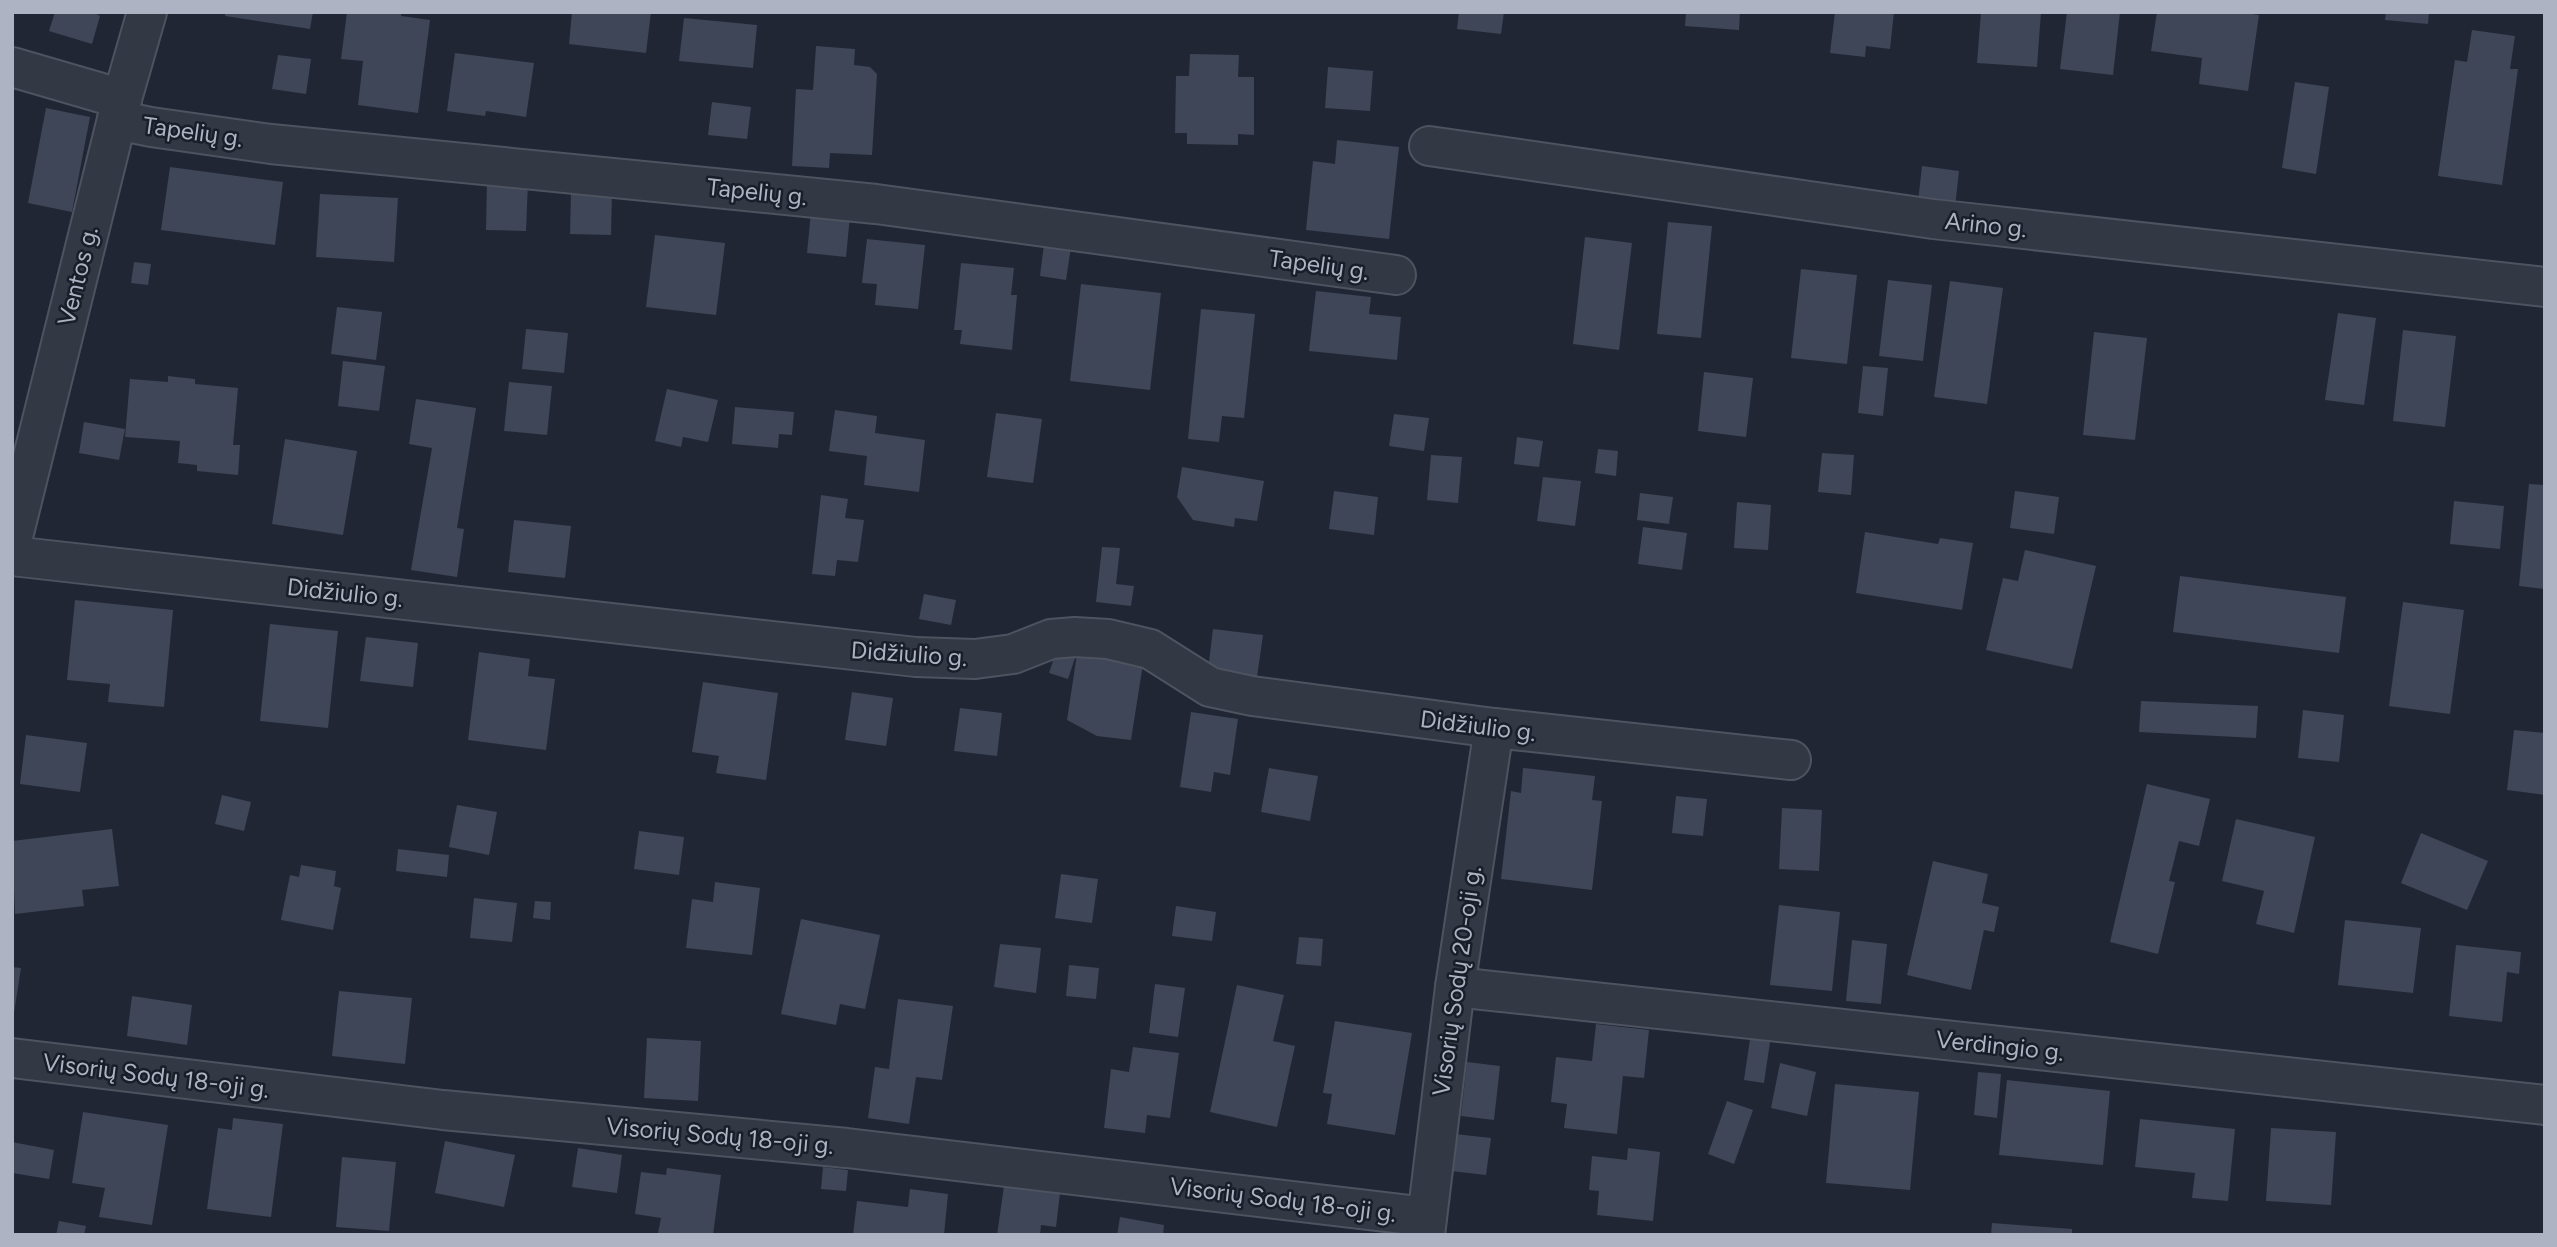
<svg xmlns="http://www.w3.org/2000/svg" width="2557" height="1247" font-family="Figtree,sans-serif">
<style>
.building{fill:#3e4657}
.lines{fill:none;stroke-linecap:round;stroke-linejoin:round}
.minor-casing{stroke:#4e5360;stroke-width:42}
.minor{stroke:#333845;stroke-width:38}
.labels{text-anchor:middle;stroke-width:5;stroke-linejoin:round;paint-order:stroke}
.street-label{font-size:24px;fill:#adb3c2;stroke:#191e29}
</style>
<rect width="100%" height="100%" fill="#202634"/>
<g class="building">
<path d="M55 12H93L100 16 92 44 49 31Z"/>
<path d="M226 12H313L310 29 225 16Z"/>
<path d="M347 12H401V16L430 20 418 113 358 105 363 61 341 59Z"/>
<path d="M572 12H651L646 53 569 44Z"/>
<path d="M1459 12H1504L1501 34 1457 29Z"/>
<path d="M1686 12H1740L1739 30 1685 26Z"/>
<path d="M1835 12H1894L1890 49 1866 46 1865 57 1830 53Z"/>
<path d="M1981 12H2041L2037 67 1977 63Z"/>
<path d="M2067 12H2120L2113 75 2060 69Z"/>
<path d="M2157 12H2238L2259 15 2248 91 2199 84 2202 58 2151 51Z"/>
<path d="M2386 12H2429L2428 24 2385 20Z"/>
<path d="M684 18 757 25 753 68 679 61Z"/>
<path d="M2472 30 2515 36 2510 69H2518L2502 185 2438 176 2455 60 2467 62Z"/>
<path d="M816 46 855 49 854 65 870 67 877 74 872 155 830 153 829 168 792 166 796 89 813 90Z"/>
<path d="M455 53 534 63 526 117 486 111 485 116 447 111Z"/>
<path d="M1190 54 1239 55 1238 77H1254V135L1238 134V145L1187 144V133H1175L1176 76H1189Z"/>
<path d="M278 55 311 59 306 94 272 89Z"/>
<path d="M1328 67 1373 71 1370 111 1325 108Z"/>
<path d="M2295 82 2329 87 2316 174 2282 168Z"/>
<path d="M712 102 751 107 747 139 708 135Z"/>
<path d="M46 108 90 117 72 212 28 203Z"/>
<path d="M1337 140 1399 147 1389 239 1306 230 1313 161 1335 164Z"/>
<path d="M1922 166 1959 171 1955 207 1918 202Z"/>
<path d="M170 167 283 182 275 245 161 230Z"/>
<path d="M487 181 528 182 526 231 486 230Z"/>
<path d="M571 191 612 192 611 235 570 234Z"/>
<path d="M320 194 398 198 394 262 316 257Z"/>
<path d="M811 212 850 216 846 257 807 253Z"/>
<path d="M1668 222 1712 226 1701 338 1657 334Z"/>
<path d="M655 235 725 243 716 315 646 307Z"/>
<path d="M1585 237 1632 243 1619 350 1573 344Z"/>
<path d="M867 239 925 245 918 309 875 305 877 284 862 283Z"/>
<path d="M1044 244 1071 247 1066 280 1040 276Z"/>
<path d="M134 262 151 264 148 285 131 283Z"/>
<path d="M961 263 1014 268 1011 295H1017L1012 350 960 344 962 330H954Z"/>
<path d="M1801 269 1857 275 1847 364 1791 358Z"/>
<path d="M1888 280 1932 285 1923 361 1879 356Z"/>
<path d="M1950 281 2003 288 1987 404 1934 397Z"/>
<path d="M1081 284 1161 293 1150 390 1070 381Z"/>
<path d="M1316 291 1371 297 1369 314 1401 317 1397 360 1309 351Z"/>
<path d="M337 307 382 312 376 360 331 354Z"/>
<path d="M1201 309 1255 314 1244 418 1222 416 1219 442 1188 439Z"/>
<path d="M2338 313 2376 318 2364 405 2325 400Z"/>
<path d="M526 329 568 333 564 373 522 369Z"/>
<path d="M2403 330 2456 336 2445 427 2393 421Z"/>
<path d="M2094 332 2147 338 2135 440 2083 435Z"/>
<path d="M343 361 385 366 379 411 338 406Z"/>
<path d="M1863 366 1888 368 1883 416 1858 413Z"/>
<path d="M1704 372 1753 378 1746 437 1698 431Z"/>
<path d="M168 376 195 379V384L238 388 233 445H240L238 475 197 471V465L178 463 180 441 125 437 130 379 168 382Z"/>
<path d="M509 382 552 386 547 435 504 431Z"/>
<path d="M667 389 718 400 708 442 683 437 681 447 655 441Z"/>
<path d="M416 399 476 408 457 528 464 529 457 577 411 570 432 448 409 444Z"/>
<path d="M735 407 794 412 792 435 779 434 778 448 732 444Z"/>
<path d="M835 410 877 416 875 433 925 440 919 492 864 485 867 456 829 451Z"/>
<path d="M996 413 1042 419 1033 483 987 477Z"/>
<path d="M1394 414 1429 418 1424 451 1389 446Z"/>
<path d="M84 422 125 429 119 460 79 453Z"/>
<path d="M1517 437 1543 441 1539 467 1514 464Z"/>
<path d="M285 439 357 451 343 535 272 524Z"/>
<path d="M1598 449 1618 451 1616 476 1595 473Z"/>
<path d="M1822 453 1854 455 1851 495 1818 492Z"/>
<path d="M1431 455 1462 457 1458 503 1427 500Z"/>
<path d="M1182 467 1264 481 1257 521 1235 518 1234 527 1193 520 1177 497Z"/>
<path d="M1543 477 1581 481 1575 526 1537 521Z"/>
<path d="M2529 484 2545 485V589L2519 586Z"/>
<path d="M1334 491 1378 497 1374 535 1329 529Z"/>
<path d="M2015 491 2059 497 2054 534 2010 528Z"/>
<path d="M1640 493 1673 497 1669 524 1637 520Z"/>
<path d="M821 495 848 499 845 518 864 520 858 562 837 560 835 576 812 574Z"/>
<path d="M2454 501 2504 506 2500 549 2450 544Z"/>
<path d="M1737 502 1771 505 1768 550 1734 548Z"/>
<path d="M514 520 571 526 565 578 508 572Z"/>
<path d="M1643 527 1687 533 1682 570 1638 564Z"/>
<path d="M1865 532 1938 544 1940 538 1973 543 1962 610 1856 593Z"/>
<path d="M1102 547 1120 548 1116 584 1134 586 1131 606 1096 602Z"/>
<path d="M2025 550 2096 566 2072 669 1986 650 2003 578 2018 581Z"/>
<path d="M2180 576 2346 597 2339 653 2173 632Z"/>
<path d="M924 594 956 600 951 625 919 619Z"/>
<path d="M75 600 173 610 164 707 108 702 110 684 67 680Z"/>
<path d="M2403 602 2464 610 2450 714 2389 706Z"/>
<path d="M270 624 338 631 328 728 260 721Z"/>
<path d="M1213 629 1263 635 1257 677 1208 670Z"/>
<path d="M366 637 418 643 413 687 360 681Z"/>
<path d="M479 652 530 659 528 676 555 679 546 750 468 740Z"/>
<path d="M1056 652 1075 658 1068 679 1049 673Z"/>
<path d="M1077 654 1143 664 1131 740 1097 736 1067 720Z"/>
<path d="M703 682 778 693 766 780 716 773 719 756 692 752Z"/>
<path d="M852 692 893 698 886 746 845 740Z"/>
<path d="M2141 701 2258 706 2256 738 2139 732Z"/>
<path d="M960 708 1002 713 997 756 954 751Z"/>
<path d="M2303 710 2344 715 2339 762 2298 758Z"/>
<path d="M1191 712 1238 719 1230 775 1214 772 1211 792 1180 787Z"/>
<path d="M2514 730 2545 733V795L2507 790Z"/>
<path d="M26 735 87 743 80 792 20 784Z"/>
<path d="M1269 768 1318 776 1310 821 1261 812Z"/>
<path d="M1523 768 1595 776 1592 800 1602 801 1592 890 1501 879 1511 791 1521 793Z"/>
<path d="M2147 784 2210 799 2199 846 2179 841 2169 881 2175 882 2158 954 2110 942Z"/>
<path d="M222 795 251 802 244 831 215 824Z"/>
<path d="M1676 796 1707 799 1703 836 1672 833Z"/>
<path d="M457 805 497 812 489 855 449 847Z"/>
<path d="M1782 808 1822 810 1819 871 1779 869Z"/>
<path d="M2236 819 2315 837 2294 933 2256 924 2264 891 2222 881Z"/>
<path d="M112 829 119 886 82 890 84 906 15 914 12 841Z"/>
<path d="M639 831 684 837 679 875 634 869Z"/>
<path d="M2421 833 2488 861 2467 910 2401 883Z"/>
<path d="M398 849 449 855 447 877 396 871Z"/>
<path d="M1933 861 1988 874 1982 903 1999 907 1994 932 1984 930 1971 990 1907 975Z"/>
<path d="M301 865 336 871 334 886 341 888 333 930 281 920 290 875 299 877Z"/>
<path d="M1061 874 1098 879 1092 923 1055 918Z"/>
<path d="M715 882 760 888 752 955 686 948 692 899 713 902Z"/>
<path d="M474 898 517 903 512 942 470 938Z"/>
<path d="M535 901 551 902 550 920 533 918Z"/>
<path d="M1779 905 1840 912 1832 991 1770 985Z"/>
<path d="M1176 906 1216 912 1212 941 1172 936Z"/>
<path d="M801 919 880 935 865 1009 840 1004 836 1025 781 1014Z"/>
<path d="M2345 920 2421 928 2413 993 2338 985Z"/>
<path d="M1299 937 1323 939 1321 966 1296 964Z"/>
<path d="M1852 940 1887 944 1881 1004 1846 1001Z"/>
<path d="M1000 944 1041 948 1036 993 994 987Z"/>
<path d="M2456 945 2521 952 2519 974 2507 972 2502 1022 2449 1016Z"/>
<path d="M1069 965 1099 968 1096 999 1066 996Z"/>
<path d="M12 967 21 968 14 1013H12Z"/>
<path d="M1155 984 1185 988 1178 1037 1149 1033Z"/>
<path d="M1237 985 1284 995 1273 1041 1295 1046 1277 1127 1210 1112Z"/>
<path d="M339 991 412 998 405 1064 332 1056Z"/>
<path d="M132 996 192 1005 187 1045 127 1036Z"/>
<path d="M898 999 953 1006 942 1080 916 1077 909 1124 868 1118 875 1067 889 1069Z"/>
<path d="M1335 1021 1412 1033 1395 1135 1327 1124 1332 1094 1323 1093Z"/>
<path d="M1596 1024 1649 1030 1644 1078 1623 1076 1617 1134 1564 1128 1567 1104 1551 1102 1556 1057 1592 1061Z"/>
<path d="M647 1038 701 1041 698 1101 644 1098Z"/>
<path d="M1750 1039 1770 1042 1764 1083 1744 1080Z"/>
<path d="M1133 1047 1179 1053 1170 1118 1147 1115 1145 1133 1104 1128 1111 1069 1129 1072Z"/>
<path d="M1467 1062 1500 1066 1494 1120 1461 1116Z"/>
<path d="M1780 1063 1816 1072 1807 1116 1771 1108Z"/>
<path d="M1978 1072 2001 1074 1997 1118 1974 1115Z"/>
<path d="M2007 1080 2110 1091 2103 1165 1999 1155Z"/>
<path d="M1835 1084 1919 1092 1910 1190 1826 1183Z"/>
<path d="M1727 1101 1753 1110 1734 1164 1708 1154Z"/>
<path d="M83 1112 168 1125 152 1225 99 1217 105 1188 72 1183Z"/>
<path d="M233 1118 283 1124 271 1217 207 1209 218 1128 232 1130Z"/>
<path d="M2140 1119 2235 1129 2228 1201 2192 1198 2195 1173 2135 1167Z"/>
<path d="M2271 1128 2336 1132 2331 1205 2266 1201Z"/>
<path d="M1455 1134 1491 1138 1486 1175 1451 1171Z"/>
<path d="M445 1141 515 1155 504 1207 435 1193Z"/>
<path d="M12 1142 54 1150 49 1179 12 1173Z"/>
<path d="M578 1148 622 1155 617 1193 572 1187Z"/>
<path d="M1628 1148 1660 1152 1653 1221 1597 1215 1599 1191 1589 1190 1592 1156 1627 1160Z"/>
<path d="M342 1157 396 1162 389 1231 336 1227Z"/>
<path d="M823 1167 848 1170 846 1191 821 1189Z"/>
<path d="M667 1168 721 1175 713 1235 658 1233 661 1218 635 1214 641 1172 666 1175Z"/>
<path d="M1004 1186 1060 1193 1056 1227 1041 1225 1040 1235H997Z"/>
<path d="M910 1189 948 1194 944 1235H853L857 1201 908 1207Z"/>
<path d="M1120 1217 1164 1225 1163 1235H1117Z"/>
<path d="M59 1221 86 1226 84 1235H56Z"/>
<path d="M1992 1223 2072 1229V1235H1991Z"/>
</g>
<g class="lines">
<g class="minor-casing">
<g id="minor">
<path d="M12 67 122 99"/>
<path d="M117 120 151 127 271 144 876 204 1396 275"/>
<path d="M1429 146 1933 219 2545 287"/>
<path d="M12 541 122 99 147 12"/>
<path d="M12 556 916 657 975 659 1013 654 1051 639 1075 637 1108 639 1150 649 1210 687 1252 696 1494 728 1791 760"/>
<path d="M1455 987 2545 1105"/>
<path d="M12 1058 443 1110 847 1148 1427 1217"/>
<path d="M1425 1235 1455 987 1494 728"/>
</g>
</g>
<use href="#minor" class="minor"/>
</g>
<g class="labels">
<g class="street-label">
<text transform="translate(193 132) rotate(8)" y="8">Tapelių g.</text>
<text transform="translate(757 192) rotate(6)" y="8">Tapelių g.</text>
<text transform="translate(1986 225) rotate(6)" y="8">Arino g.</text>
<text transform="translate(1319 265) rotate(8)" y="8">Tapelių g.</text>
<text transform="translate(78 276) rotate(-76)" y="8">Ventos g.</text>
<text transform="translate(345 593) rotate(6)" y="8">Didžiulio g.</text>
<text transform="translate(909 654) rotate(4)" y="8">Didžiulio g.</text>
<text transform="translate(1478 726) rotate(7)" y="8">Didžiulio g.</text>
<text transform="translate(1457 981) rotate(-82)" y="8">Visorių Sodų 20-oji g.</text>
<text transform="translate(2000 1046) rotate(6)" y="8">Verdingio g.</text>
<text transform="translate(156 1076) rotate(7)" y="8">Visorių Sodų 18-oji g.</text>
<text transform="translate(720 1136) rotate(5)" y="8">Visorių Sodų 18-oji g.</text>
<text transform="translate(1283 1200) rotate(7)" y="8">Visorių Sodų 18-oji g.</text>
</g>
</g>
<rect width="2557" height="1247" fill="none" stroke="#adb3c2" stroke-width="28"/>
</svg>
